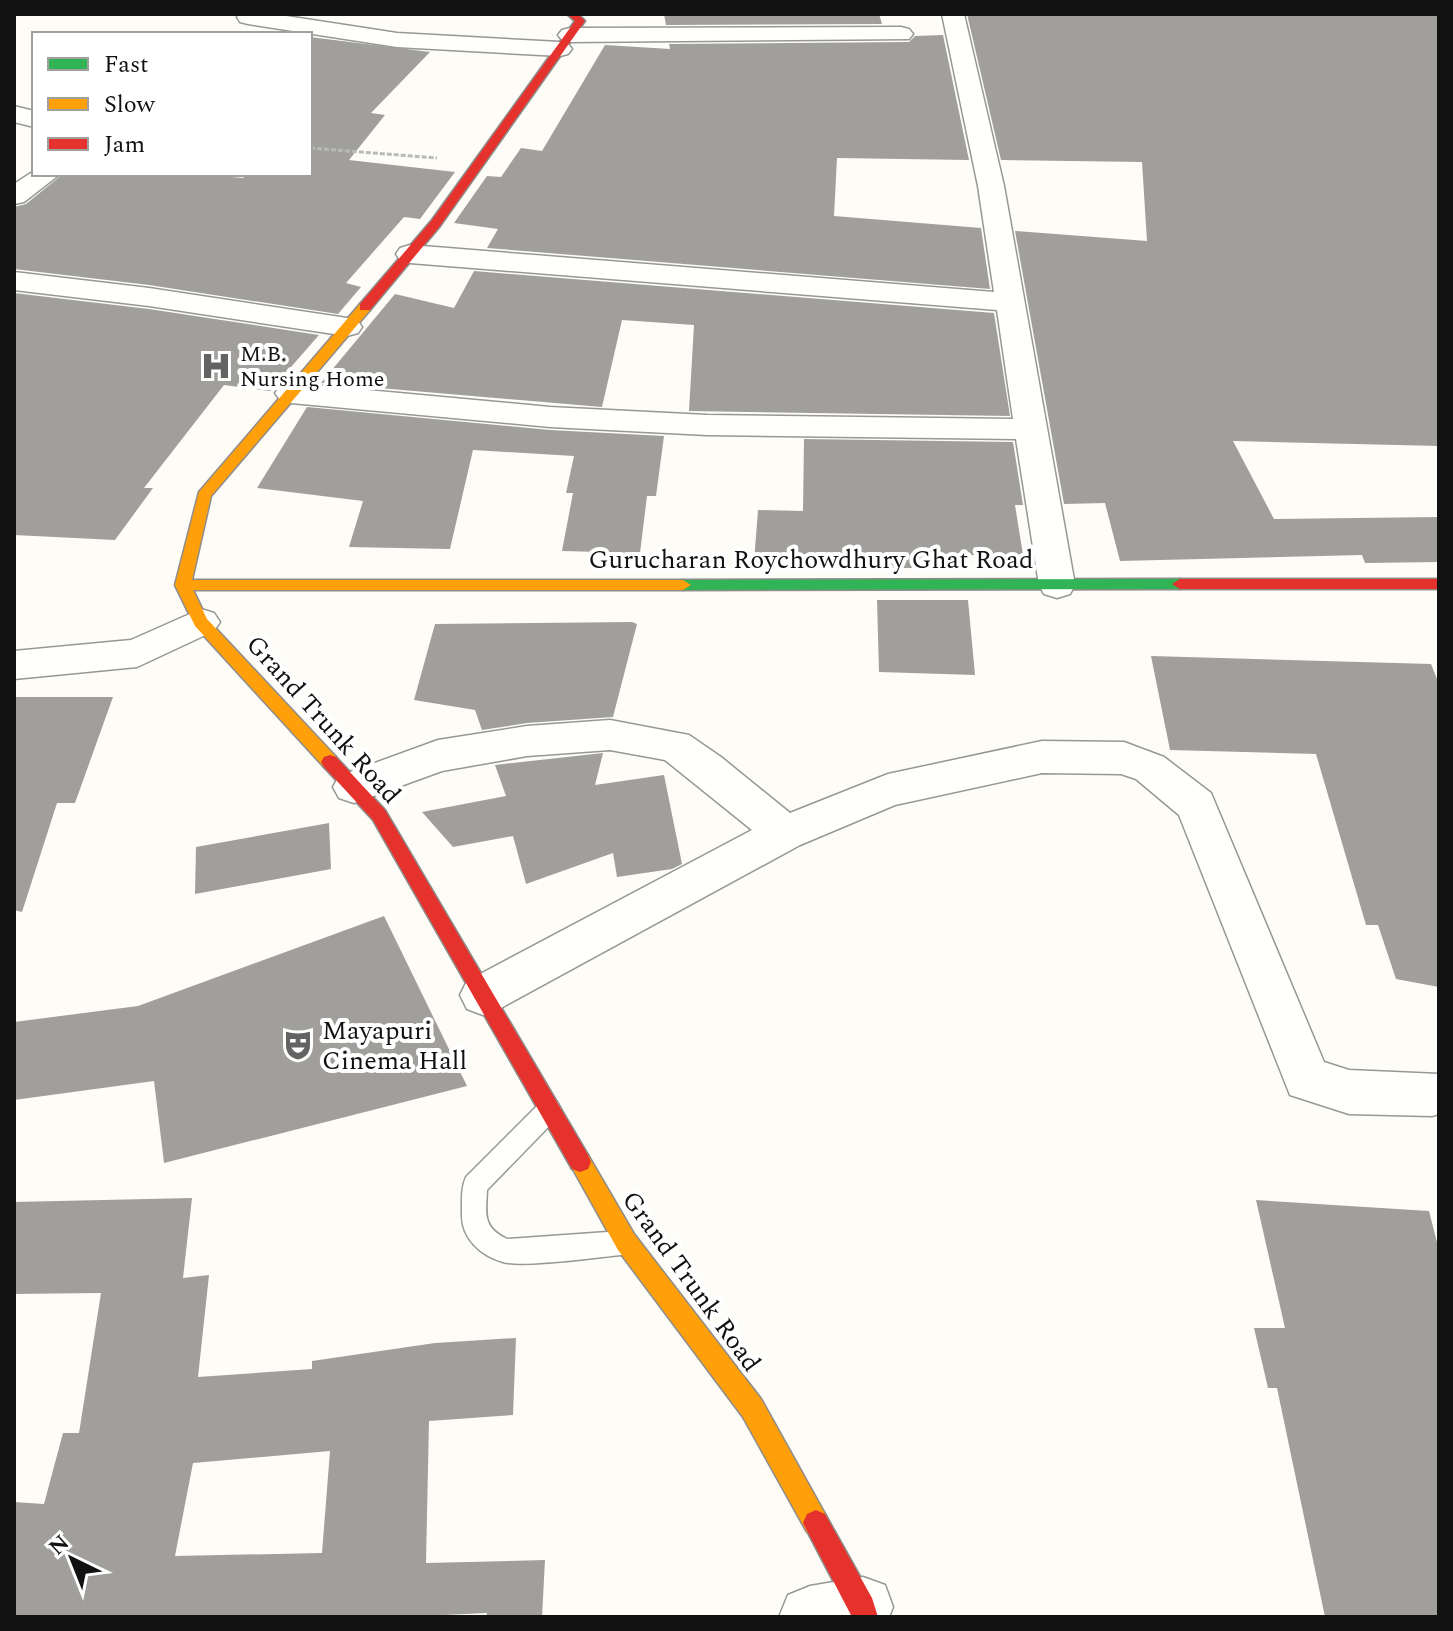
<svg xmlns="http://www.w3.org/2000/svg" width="1453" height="1631" font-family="Spectral,serif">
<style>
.building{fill:#a19f9c;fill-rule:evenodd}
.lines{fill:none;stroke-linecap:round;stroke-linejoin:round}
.lane-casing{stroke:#979795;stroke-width:3}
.street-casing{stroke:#979795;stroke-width:3}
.fast-casing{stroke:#8e8d8b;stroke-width:3}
.slow-casing{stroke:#8e8d8b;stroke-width:3}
.jam-casing{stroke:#8e8d8b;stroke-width:3}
.path{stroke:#b9b9b8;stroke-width:3;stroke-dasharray:5 2;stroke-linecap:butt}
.lane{fill:#fffffe;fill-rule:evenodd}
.street{fill:#fffffe;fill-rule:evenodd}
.fast{fill:#30b455;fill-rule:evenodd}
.slow{fill:#ff9f0a;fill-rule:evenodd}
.jam{fill:#e5322d;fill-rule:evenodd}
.labels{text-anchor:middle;stroke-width:8;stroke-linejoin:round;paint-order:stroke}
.far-poi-label{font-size:22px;fill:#111;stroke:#fff;text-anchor:start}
.street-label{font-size:26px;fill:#111;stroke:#fff}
.poi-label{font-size:26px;fill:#111;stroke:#fff;text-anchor:start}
</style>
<rect width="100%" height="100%" fill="#fdfcf7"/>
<g class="building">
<path d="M664 14H879L882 24 666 25Z"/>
<path d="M967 14H1439V446L1233 441 1274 519 1439 517V562L1365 563 1362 555 1120 561 1105 503 1064 504 1015 231 1147 241 1142 162 1001 160Z"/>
<path d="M943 35 969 160 837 158 834 216 981 228 990 289 487 248 498 229 454 223 487 176 501 177 521 148 542 151 605 45 670 49 669 44 909 42 915 36Z"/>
<path d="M310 37 430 52 371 113 385 115 349 160 455 172 420 219 404 217 346 283 361 287 338 314 149 285 14 269V207L26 204 63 174H197L243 178 247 174H310Z"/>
<path d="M474 271 994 313 1010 416 689 411 694 325 622 320 602 407 321 383 395 294 454 308Z"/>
<path d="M14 293 149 309 319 335 270 391 224 385 144 488H153L115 540 14 535Z"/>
<path d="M307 407 550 430 664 436 656 496H647L640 553 562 551 573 493H566L574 456 473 450 450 549 349 547 363 501 257 488Z"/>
<path d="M804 439 1013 442 1023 505H1015L1023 555H964L966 568H877L754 562 758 510 803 511Z"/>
<path d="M877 600H968L975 675 879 672Z"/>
<path d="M632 622 637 624 613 717 527 723 482 730 475 710 414 700 435 624Z"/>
<path d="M1151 656 1431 664 1439 684V987L1396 979 1378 925H1366L1316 754 1170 750Z"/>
<path d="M14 697H113L75 803H57L22 912 14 910Z"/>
<path d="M603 753 595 785 664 775 682 864 672 869 617 877 613 853 526 884 513 836 453 847 422 812 506 796 495 765Z"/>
<path d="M329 823 331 869 195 894 196 847Z"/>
<path d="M384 916 467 1086 164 1163 154 1081 14 1100V1022L138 1006Z"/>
<path d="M192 1198 183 1278 209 1275 198 1377 312 1369V1361L435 1343 516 1338 513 1415 429 1421 426 1563 545 1560 542 1617H486L487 1613 403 1617H14V1502L44 1504 63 1433H79L101 1293 14 1294V1202ZM330 1451 322 1553 175 1556 193 1463Z"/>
<path d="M1256 1200 1429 1211 1439 1250V1617H1325L1277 1388H1268L1254 1328H1285Z"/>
</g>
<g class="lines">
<g class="lane-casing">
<path id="lane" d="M549 1099 557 1102 561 1110 557 1118 487 1190C486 1214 482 1227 507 1239L622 1231 631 1234 634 1243 631 1252 622 1255C598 1257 522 1268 503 1262 481 1256 461 1238 462 1214 462 1201 461 1188 466 1177L541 1102Z"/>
</g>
<g class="street-casing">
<g id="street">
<path d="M239 14H273L397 33 560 42 568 44 572 49 568 54 560 56 397 47 248 24 240 22 237 17Z"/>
<path d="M942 14H964L1004 186 1075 585 1070 594 1057 598 1044 594 1039 585 1016 439 707 435 550 427 291 403 280 400 275 393 280 386 291 383 550 407 707 415 1013 419 997 310 410 263 400 260 396 254 400 248 410 245 994 292 978 186Z"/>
<path d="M901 27 909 29 913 34 909 39 570 42 562 40 558 35 562 30 570 28Z"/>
<path d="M14 106 34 111V127L14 122Z"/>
<path d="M34 171V174H60L24 202 14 204V184Z"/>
<path d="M14 272 149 288 347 318 358 321 362 327 358 333 347 336 149 306 14 290Z"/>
<path d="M201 609 214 613 220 622 214 631 137 667 14 679V651L131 640Z"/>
<path d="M610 720 689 735 721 757 790 813 888 774 1042 741 1124 742 1164 757 1211 793 1324 1062 1349 1070 1439 1074V1114L1432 1116 1349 1114 1290 1095 1179 815 1136 779 1121 774 1042 773 895 805 800 845 499 1009 483 1015 467 1009 460 995 467 981 752 830 665 760 610 750 527 756 442 771 354 803 339 798 333 787 339 776 438 740 527 726Z"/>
<path d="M863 1577 885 1585 893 1607 889 1617H779L788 1595 810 1586Z"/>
</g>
</g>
<g class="fast-casing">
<path id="fast" d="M1180 579 1188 584 1180 589 683 590 675 585 683 580Z"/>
</g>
<g class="slow-casing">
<g id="slow">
<path d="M365 303 371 307 370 310 211 496 192 580H683L691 585 683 590H193L207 619 336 757 339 762 336 767H324L195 626 175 585 199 492 360 304Z"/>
<path d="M580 1152 588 1155 634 1234 761 1399 825 1514 829 1523 825 1532 816 1536 807 1532 743 1417 618 1250 569 1162 572 1155Z"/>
</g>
</g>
<g class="jam-casing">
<g id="jam">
<path d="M567 14H578L585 21 440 226 370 310H360V304L432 220 575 21Z"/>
<path d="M1180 579H1439V589H1180L1172 584Z"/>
<path d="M330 755 336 757 385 810 588 1155 591 1162 588 1169 580 1172 572 1169 373 820 324 767 321 762 324 757Z"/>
<path d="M816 1510 825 1514 872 1598 878 1617H852L803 1523 807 1514Z"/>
</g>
</g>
<path class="path" d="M310 148 437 158"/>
<use href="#lane" class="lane"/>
<use href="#street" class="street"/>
<use href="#fast" class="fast"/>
<use href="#slow" class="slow"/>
<use href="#jam" class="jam"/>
</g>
<defs>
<g id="hospital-bare" transform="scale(2.4)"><path d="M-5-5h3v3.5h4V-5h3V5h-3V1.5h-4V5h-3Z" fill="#646362" stroke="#fff" stroke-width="2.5" paint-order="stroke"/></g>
<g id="theatre-bare" transform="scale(2.4)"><path d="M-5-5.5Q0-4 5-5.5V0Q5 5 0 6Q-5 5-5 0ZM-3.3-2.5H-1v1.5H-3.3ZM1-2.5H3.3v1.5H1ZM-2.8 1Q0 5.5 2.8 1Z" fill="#646362" stroke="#fff" stroke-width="2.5" paint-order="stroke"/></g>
</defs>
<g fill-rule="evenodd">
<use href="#hospital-bare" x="216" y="366"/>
<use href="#theatre-bare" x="298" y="1045"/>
</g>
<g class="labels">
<g class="far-poi-label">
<text x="240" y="361">M.B.<tspan x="240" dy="25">Nursing Home</tspan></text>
</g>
<g class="street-label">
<text x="811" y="568">Gurucharan Roychowdhury Ghat Road</text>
<text transform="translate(324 719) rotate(48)" y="9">Grand Trunk Road</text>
<text transform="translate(692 1281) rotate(54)" y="9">Grand Trunk Road</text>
</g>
<g class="poi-label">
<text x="322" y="1039">Mayapuri<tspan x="322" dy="30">Cinema Hall</tspan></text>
</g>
</g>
<rect width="1453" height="1631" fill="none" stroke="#111111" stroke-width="32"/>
<rect x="32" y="32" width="280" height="144" fill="#ffffff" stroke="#a0a0a0" stroke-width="2"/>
<rect x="48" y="58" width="40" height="12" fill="#30b455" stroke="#a0a0a0" stroke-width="2"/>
<text x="104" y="72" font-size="24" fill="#111111">Fast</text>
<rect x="48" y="98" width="40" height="12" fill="#ff9f0a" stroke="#a0a0a0" stroke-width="2"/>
<text x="104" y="112" font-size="24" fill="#111111">Slow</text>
<rect x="48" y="138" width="40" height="12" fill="#e5322d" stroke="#a0a0a0" stroke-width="2"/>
<text x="104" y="152" font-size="24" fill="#111111">Jam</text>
<g transform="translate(72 1559) rotate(317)" stroke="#ffffff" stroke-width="6" paint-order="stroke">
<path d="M0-6L14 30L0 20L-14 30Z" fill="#111111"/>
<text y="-12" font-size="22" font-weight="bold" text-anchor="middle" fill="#111111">N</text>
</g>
</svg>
